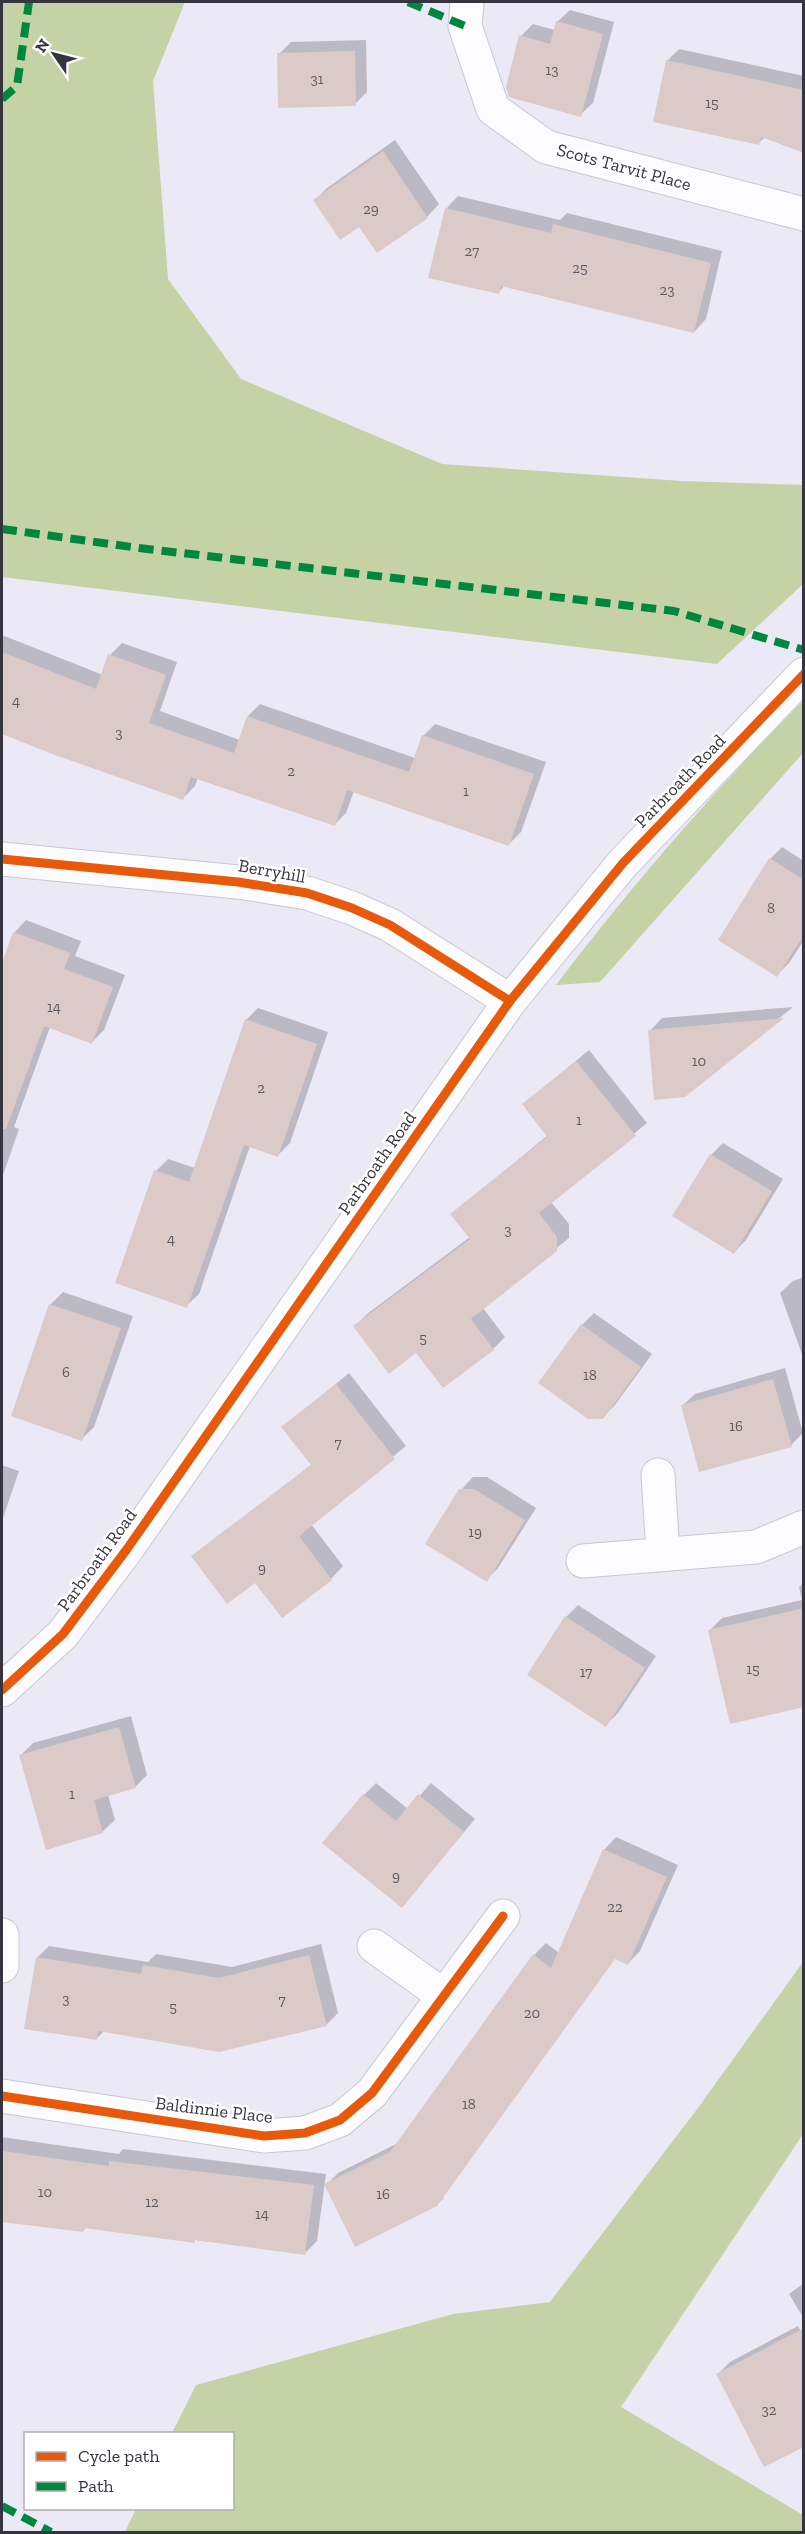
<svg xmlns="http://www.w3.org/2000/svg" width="805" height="2534" font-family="'Zilla Slab',serif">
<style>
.forest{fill:#c4d2a5}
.shadow{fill:#0003}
.building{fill:#dccac8}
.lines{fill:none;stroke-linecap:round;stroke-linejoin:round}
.street-casing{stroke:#c8c7d2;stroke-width:35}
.street{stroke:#fcfcfe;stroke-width:33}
.quiet{stroke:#00873e;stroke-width:8;stroke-dasharray:15 8;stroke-linecap:butt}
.cycleway-casing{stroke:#fff;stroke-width:13}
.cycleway{stroke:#e8590c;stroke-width:9}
.labels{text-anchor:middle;stroke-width:5;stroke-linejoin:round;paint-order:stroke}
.number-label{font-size:15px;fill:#5f5a62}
.street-label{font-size:18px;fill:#353440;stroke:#fff}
</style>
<rect width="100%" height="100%" fill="#eae9f5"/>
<g class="forest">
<path d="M2 2H185L153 81 168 279 241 379 442 464 681 481 803 485V584L717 664 2 577Z"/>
<path d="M803 701V753L600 982 556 985C632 885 715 789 803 701Z"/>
<path d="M803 1962V2134L621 2407 803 2515V2532H125L136 2509 232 2508V2434L172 2433 196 2385 453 2314 550 2302 698 2108Z"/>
</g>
<g class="shadow">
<path d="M570 10 614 22 593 103 580 115 521 36 533 24 555 30 557 22Z"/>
<path d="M366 40 367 92 355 104 279 54 291 42Z"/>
<path d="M679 49 804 76V152L765 137 759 143 667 61Z"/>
<path d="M395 140 439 204 427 217 378 251 360 225 315 200 327 188Z"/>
<path d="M458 196 560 220 567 213 722 251 706 319 694 332 505 285 498 293 446 209Z"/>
<path d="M2 635 103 675 110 655 122 643 177 662 160 711 240 740 248 716 260 704 415 758 423 736 435 724 546 762 521 832 509 844 354 791 346 813 334 825 198 777 195 786 183 798 2 733Z"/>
<path d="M782 847 804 861V940L789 963 777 975 770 859Z"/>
<path d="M26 920 81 941 75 956 125 975 104 1030 92 1042 50 1027 14 1127 19 1129 2 1178V967L14 933Z"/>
<path d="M793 1007 684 1096 650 1031 662 1018Z"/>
<path d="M258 1008 328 1032 290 1143 278 1155 250 1146 199 1294 186 1306 156 1171 168 1159 195 1168 246 1020Z"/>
<path d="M589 1050 647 1123 551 1202 569 1224V1238L483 1308 505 1337 493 1349 417 1351 355 1326 367 1314 470 1237 452 1214 548 1135 524 1104Z"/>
<path d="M723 1143 783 1179 746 1240 734 1252 711 1155Z"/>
<path d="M804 1277V1357H803L780 1293 793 1281Z"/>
<path d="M63 1292 133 1316 94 1427 82 1439 13 1416 51 1304Z"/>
<path d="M594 1313 652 1354 615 1405 602 1418 541 1383 582 1325Z"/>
<path d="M785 1368 803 1433 791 1445 682 1406 695 1394Z"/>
<path d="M349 1373 406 1446 311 1524 343 1566 331 1579 256 1581 193 1557 312 1464 283 1427Z"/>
<path d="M2 1465 19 1471 2 1521Z"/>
<path d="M473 1477H487L536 1508 498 1568 486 1580 461 1490Z"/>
<path d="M804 1582V1700L709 1631 722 1618 802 1600 799 1587Z"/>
<path d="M578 1605 656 1656 618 1713 606 1725 566 1617Z"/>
<path d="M131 1716 147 1775 135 1787 108 1795 115 1820 102 1832 21 1755 33 1743Z"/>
<path d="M376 1783 408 1809 431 1783 475 1819 402 1906 364 1795Z"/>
<path d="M616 1837 678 1865 640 1951 628 1963 618 1952 442 2198H444L436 2205 326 2185 338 2173 398 2143 534 1955 546 1943 559 1953 604 1850Z"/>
<path d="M321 1944 338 2013 326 2025 104 2031 96 2039 37 1958 49 1946 148 1962 156 1954 232 1967Z"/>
<path d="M2 2137 119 2154 123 2149 326 2174 317 2241 305 2253 86 2227 83 2231 2 2219Z"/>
<path d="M804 2283V2319L789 2294Z"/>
<path d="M798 2326 804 2337 718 2374 730 2362Z"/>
</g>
<g class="building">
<path d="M556 21 603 34 581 117 509 97 506 87 519 35 550 44Z"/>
<path d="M355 51 356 106 278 108 277 53Z"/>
<path d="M666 60 804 90V153L761 137 759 145 653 122Z"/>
<path d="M383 151 428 218 377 253 359 227 340 240 313 200Z"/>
<path d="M445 208 551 233 553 224 711 263 694 333 501 286 499 294 428 278Z"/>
<path d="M2 652 96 689 108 654 166 675 149 723 234 753 247 716 409 772 422 735 534 774 509 846 347 790 335 826 191 777 183 800 55 755 2 734Z"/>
<path d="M769 858 804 880V935L777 977 718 940Z"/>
<path d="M13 932 70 953 64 969 113 987 92 1044 44 1026 6 1129H2V963Z"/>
<path d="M784 1018 685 1097 654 1100 648 1030Z"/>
<path d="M245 1019 317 1044 278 1157 244 1145 187 1308 115 1283 154 1170 189 1182Z"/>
<path d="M576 1061 636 1136 539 1213 557 1237V1251L471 1319 494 1350 443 1388 416 1353 389 1374 353 1326 470 1239 450 1214 547 1137 522 1104Z"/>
<path d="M710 1154 772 1191 734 1254 672 1216Z"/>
<path d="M49 1304 121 1328 82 1441 11 1416Z"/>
<path d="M581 1324 641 1367 603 1419H588L538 1383Z"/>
<path d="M773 1379 792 1447 699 1472 681 1405Z"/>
<path d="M336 1384 395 1459 299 1536 332 1580 282 1618 255 1583 227 1604 191 1556 311 1465 281 1427Z"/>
<path d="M459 1489H474L525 1520 487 1582 425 1544Z"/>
<path d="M804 1608V1707L730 1724 708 1630Z"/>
<path d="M565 1616 645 1668 606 1727 527 1675Z"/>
<path d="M119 1727 136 1788 94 1800 103 1833 46 1850 19 1755Z"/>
<path d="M363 1794 396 1821 418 1794 464 1832 402 1908 322 1843Z"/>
<path d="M603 1849 667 1877 628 1965 615 1959 437 2206 355 2247 324 2184 390 2152 533 1954 551 1968Z"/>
<path d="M309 1955 327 2026 219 2052 98 2031 97 2040 24 2029 36 1957 141 1974 143 1965 219 1978Z"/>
<path d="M2 2151 109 2166V2161L314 2185 305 2255 195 2240V2243L84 2228 83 2232 2 2222Z"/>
<path d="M804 2328V2447L764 2467 716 2374Z"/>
</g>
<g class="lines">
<g class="street-casing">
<g id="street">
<path d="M467 2 465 26 493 109 546 147 804 214"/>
<path d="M2 859 238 882 307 893 352 908 390 925 510 1001"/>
<path d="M658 1475 663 1553"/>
<path d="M583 1561 756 1547 804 1527"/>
<path d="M2 1690 63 1634 127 1549 510 1001 623 863 804 674"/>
<path d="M2 1935V1966"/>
<path d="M374 1946 444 1996"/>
<path d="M2 2096 264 2136 305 2133 340 2120 372 2093 503 1916"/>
</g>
</g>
<use href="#street" class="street"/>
<g class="quiet">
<path d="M408 2 465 26"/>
<path d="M2 99 17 86 29 2"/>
<path d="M2 529 139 548 674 611 804 650"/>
<path d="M2 2506 51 2532"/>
</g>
<g class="cycleway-casing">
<g id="cycleway">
<path d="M2 859 238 882 307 893 352 908 390 925 510 1001"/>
<path d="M2 1690 63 1634 127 1549 510 1001 623 863 804 674"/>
<path d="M2 2096 264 2136 305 2133 340 2120 372 2093 503 1916"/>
</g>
</g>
<use href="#cycleway" class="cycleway"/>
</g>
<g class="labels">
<g class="number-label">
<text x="552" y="75">13</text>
<text x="317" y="84">31</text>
<text x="712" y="108">15</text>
<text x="371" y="214">29</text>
<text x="472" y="256">27</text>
<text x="580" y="273">25</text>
<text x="667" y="295">23</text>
<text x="16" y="706">4</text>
<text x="119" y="738">3</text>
<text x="291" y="776">2</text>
<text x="466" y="796">1</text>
<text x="771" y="913">8</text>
<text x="54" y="1012">14</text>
<text x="699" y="1066">10</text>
<text x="261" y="1093">2</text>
<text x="579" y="1125">1</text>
<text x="508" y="1235">3</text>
<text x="171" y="1244">4</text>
<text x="423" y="1343">5</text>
<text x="66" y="1377">6</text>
<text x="590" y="1380">18</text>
<text x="736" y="1431">16</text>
<text x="338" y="1448">7</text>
<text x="475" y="1537">19</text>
<text x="262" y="1573">9</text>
<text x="753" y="1674">15</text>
<text x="586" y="1677">17</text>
<text x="72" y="1799">1</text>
<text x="396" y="1881">9</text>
<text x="615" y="1912">22</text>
<text x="66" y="2004">3</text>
<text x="282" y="2005">7</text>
<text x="173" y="2012">5</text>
<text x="532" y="2018">20</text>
<text x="469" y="2109">18</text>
<text x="45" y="2197">10</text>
<text x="383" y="2199">16</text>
<text x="152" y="2207">12</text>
<text x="262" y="2219">14</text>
<text x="769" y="2415">32</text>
</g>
<g class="street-label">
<text transform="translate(624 167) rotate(15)" y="6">Scots Tarvit Place</text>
<text transform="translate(680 781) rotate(-46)" y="6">Parbroath Road</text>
<text transform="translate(272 871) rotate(10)" y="6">Berryhill</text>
<text transform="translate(377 1163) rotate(-55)" y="6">Parbroath Road</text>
<text transform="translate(97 1560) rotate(-54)" y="6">Parbroath Road</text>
<text transform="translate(214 2110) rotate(7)" y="6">Baldinnie Place</text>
</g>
</g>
<rect width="805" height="2534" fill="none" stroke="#353440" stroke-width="6"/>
<rect x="24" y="2432" width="210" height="78" fill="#ffffff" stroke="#aeaeb3" stroke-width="1.5"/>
<rect x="36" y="2452" width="30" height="9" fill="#e8590c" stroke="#aeaeb3" stroke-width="1.5"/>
<text x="78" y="2462" font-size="18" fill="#353440">Cycle path</text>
<rect x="36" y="2482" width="30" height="9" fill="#00873e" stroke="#aeaeb3" stroke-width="1.5"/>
<text x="78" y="2492" font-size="18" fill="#353440">Path</text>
<g transform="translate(54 54) rotate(305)" stroke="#ffffff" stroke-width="4.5" paint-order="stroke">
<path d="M0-4.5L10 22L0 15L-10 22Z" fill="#353440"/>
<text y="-9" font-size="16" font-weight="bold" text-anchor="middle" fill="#353440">N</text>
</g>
</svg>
